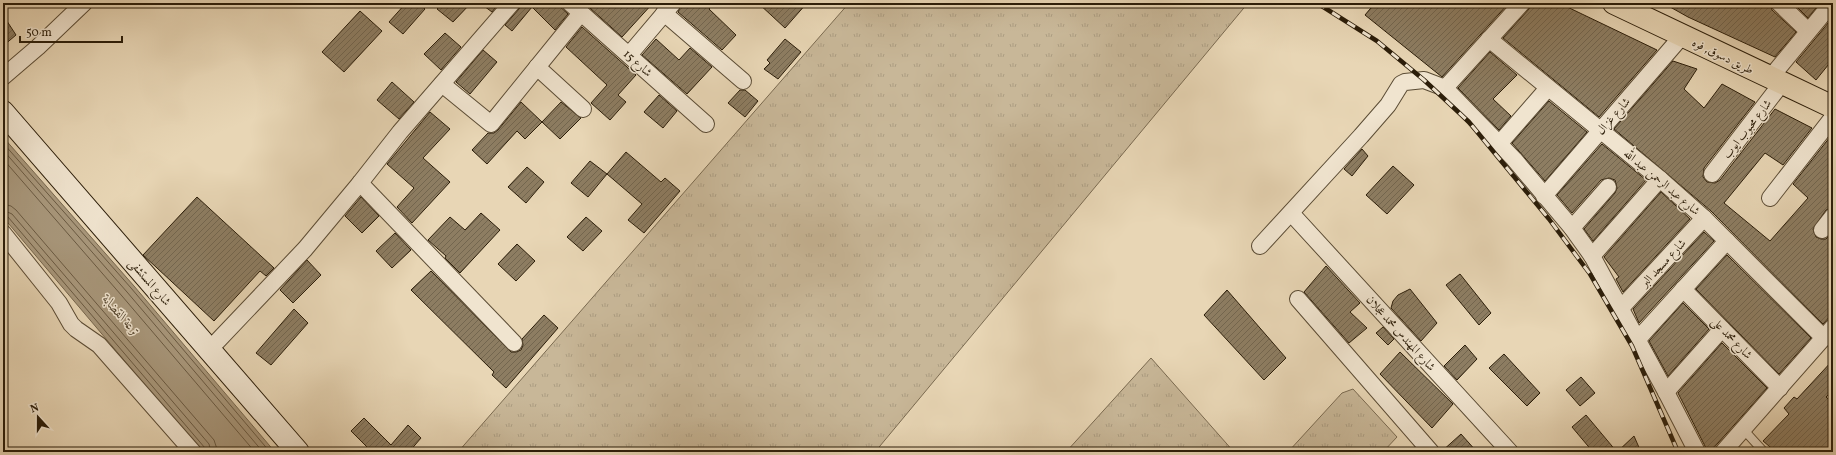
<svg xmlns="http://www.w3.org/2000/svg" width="1836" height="455" font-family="Vollkorn,Amiri,serif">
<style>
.grass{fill:url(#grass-tufts);stroke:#7a6a50}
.water{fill:#a8977b;stroke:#76664d}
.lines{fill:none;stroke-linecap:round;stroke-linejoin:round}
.shore{stroke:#6a5a42;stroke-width:1}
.building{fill:url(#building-hatch);stroke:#2b1d09}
.service-casing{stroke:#5a4b34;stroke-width:10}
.minor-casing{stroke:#5a4b34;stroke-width:18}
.secondary-casing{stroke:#2b1d09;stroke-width:24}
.primary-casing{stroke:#2b1d09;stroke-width:24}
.service{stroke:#f0e4cf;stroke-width:8}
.minor{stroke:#f0e4cf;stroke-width:16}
.secondary{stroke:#f0e4cf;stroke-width:22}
.primary{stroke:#e8d6b5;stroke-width:22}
.rail-casing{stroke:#2b1d09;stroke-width:4.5}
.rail{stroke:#f0e4cf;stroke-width:3;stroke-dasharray:9;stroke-linecap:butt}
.labels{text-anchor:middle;stroke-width:3;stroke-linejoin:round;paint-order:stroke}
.street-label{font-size:12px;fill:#2b1d09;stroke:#f0e4cf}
.water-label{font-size:13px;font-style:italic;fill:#574831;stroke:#f0e4cf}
</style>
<defs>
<pattern id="grass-tufts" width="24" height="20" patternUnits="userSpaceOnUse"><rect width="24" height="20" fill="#c8b798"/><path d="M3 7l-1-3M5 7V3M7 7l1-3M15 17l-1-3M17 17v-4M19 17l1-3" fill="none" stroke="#ac9d82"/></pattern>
<pattern id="building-hatch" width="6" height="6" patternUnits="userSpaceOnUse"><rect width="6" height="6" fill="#8d7d62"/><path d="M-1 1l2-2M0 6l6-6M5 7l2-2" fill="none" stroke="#73664f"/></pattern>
</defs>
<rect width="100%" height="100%" fill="#e8d6b5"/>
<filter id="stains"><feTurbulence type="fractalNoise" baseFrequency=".005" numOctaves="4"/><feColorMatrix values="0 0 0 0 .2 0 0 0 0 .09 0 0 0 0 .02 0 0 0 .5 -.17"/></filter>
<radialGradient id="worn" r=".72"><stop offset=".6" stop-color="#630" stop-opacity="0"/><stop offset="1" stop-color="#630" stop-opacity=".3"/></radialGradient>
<g class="grass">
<path d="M849 3H1248L875 452H458Z"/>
<path d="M1151 358 1234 452H1066Z"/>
<path d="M1353 389 1397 437 1383 452H1288L1342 393Z"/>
</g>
<path class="water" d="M3 137 134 286 275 452H204L189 437 3 217Z"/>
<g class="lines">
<g class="shore">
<path d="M3 143 131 288 270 452"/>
<path d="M3 150 127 292 263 452"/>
<path d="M3 159 122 296 255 452"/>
<path d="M3 204 11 206 16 210 214 440 218 452"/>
<path d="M3 210 12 214 209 444 211 452"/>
<path d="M3 215 8 217 205 448 206 452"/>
</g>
</g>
<g class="building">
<path d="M406 3H419L425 9 403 34 389 22Z"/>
<path d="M443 3H471L453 22 437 9Z"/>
<path d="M480 3H499L492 12Z"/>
<path d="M521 3H556L568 14 555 30 532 7 512 31 505 25 519 9Z"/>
<path d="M595 3H653L622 37 590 8Z"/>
<path d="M682 3H714L709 9 736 35 722 50 678 12Z"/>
<path d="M758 3H807L785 28Z"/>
<path d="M1375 3H1509L1442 77 1365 15Z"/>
<path d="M1531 3H1559L1657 50 1599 117 1503 38 1529 9Z"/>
<path d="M1663 3H1770L1772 10 1796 32 1775 57 1688 17Z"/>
<path d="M1793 3H1820L1808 18Z"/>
<path d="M360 11 382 31 344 72 322 52Z"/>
<path d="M3 15 16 35 3 46Z"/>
<path d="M1833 17V59L1816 80 1796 62Z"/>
<path d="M582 27 636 75 618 95 626 102 610 120 591 103 607 85 566 47Z"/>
<path d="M445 33 461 47 441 70 424 54Z"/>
<path d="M656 39 679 60 690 48 712 67 687 94 642 55Z"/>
<path d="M785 39 801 52 778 79 764 69 770 63 767 60Z"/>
<path d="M483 50 497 62 470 94 456 82Z"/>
<path d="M1490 52 1517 75 1493 99 1511 116 1499 130 1458 88Z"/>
<path d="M1673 61 1697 69 1684 89 1704 108 1722 84 1755 102 1704 168 1703 177 1707 182 1715 183 1720 180 1775 109 1812 128 1783 165 1765 153 1724 203 1770 241 1808 198 1793 184 1830 137 1833 139V207L1826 210 1813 229 1816 237 1821 239H1826L1833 231V313L1823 324 1711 211 1614 129Z"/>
<path d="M392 82 414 102 399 119 377 100Z"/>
<path d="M740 90H745L758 101 745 117 728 103Z"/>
<path d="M659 95 677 111 663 128 644 112Z"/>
<path d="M1549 101 1587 132 1545 181 1512 143Z"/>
<path d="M521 102 542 122 525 139 517 131 487 164 472 150 488 133H494L498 130Z"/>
<path d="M561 102 581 118 560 139 542 122Z"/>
<path d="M430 112 450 129 423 158 450 182 412 223 397 207 414 188 387 164Z"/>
<path d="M1602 144 1646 180 1593 241 1584 229 1615 193 1617 188 1615 180 1609 178 1601 180 1572 213 1557 195Z"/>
<path d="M1362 149 1368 156 1352 176 1344 169Z"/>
<path d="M626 152 661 182 665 178 680 191 644 233 628 220 642 204 607 174Z"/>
<path d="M590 161 607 174 588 197 571 183Z"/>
<path d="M1393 166 1414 185 1387 214 1366 195Z"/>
<path d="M527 167 544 182 526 203 508 187Z"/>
<path d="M1661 192 1690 219 1623 292 1616 279 1619 277 1604 257Z"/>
<path d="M197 197 274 268 266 276 260 271 214 321 143 255Z"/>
<path d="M361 197 379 216 362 233 345 216Z"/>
<path d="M481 213 500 230 460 273 445 258 446 256 428 240 450 217 465 230Z"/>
<path d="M586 217 602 231 583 251 567 237Z"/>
<path d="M1704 232 1714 241 1639 323 1633 309Z"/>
<path d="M395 233 411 250 392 268 376 251Z"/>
<path d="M517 244 535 261 516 281 498 264Z"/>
<path d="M1727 255 1811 338 1779 374 1696 289Z"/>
<path d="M307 260 321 275 293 303 280 290Z"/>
<path d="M1326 266 1360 303 1350 312 1367 328 1349 343 1304 292Z"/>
<path d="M431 271 511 352H516L521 350 523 345 522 339 544 315 558 328 506 388 492 375 494 372 411 290Z"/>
<path d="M1460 274 1491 313 1479 325 1446 285Z"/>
<path d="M1410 289 1437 323 1421 341 1391 308 1393 301 1398 295Z"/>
<path d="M1227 290 1286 358 1264 380 1204 315Z"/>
<path d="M1683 303 1709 329 1668 376 1649 341Z"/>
<path d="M294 309 308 323 271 365 256 353Z"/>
<path d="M1383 327 1394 339 1388 345 1376 333Z"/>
<path d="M1722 343 1767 388 1710 452H1708L1678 393Z"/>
<path d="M1465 345 1477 359 1457 380 1444 366Z"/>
<path d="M1400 352 1453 404 1432 428 1380 374Z"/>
<path d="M1504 354 1540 393 1527 406 1489 368Z"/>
<path d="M1833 360V390L1826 397 1833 404V452H1776L1763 441 1789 414 1784 408 1794 397 1797 399Z"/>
<path d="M1581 377 1595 393 1580 406 1566 390Z"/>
<path d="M1586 415 1617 452H1593L1572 427Z"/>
<path d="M364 418 391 445 408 425 421 438 409 452H372L351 431Z"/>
<path d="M1461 434 1477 452H1441Z"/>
<path d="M1634 436 1641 452H1617Z"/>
</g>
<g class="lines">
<g class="service-casing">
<path id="service" d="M1743 429 1764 452"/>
</g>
<g class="minor-casing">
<g id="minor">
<path d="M570 3 706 124"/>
<path d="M1779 3 1808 31"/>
<path d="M664 13 743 81"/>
<path d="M1489 39 1660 179 1704 218 1824 338"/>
<path d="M629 55 673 3"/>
<path d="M537 67 583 109"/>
<path d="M3 77 38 47 84 3"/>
<path d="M1770 78 1832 3"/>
<path d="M442 84 491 124 581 13"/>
<path d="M1445 88 1522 3"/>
<path d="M1499 144 1548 88"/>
<path d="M1712 174 1782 83"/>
<path d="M360 183 514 343"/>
<path d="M1544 196 1682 36"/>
<path d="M1770 198 1833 117"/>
<path d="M1291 213 1510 452"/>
<path d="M1572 228 1608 187"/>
<path d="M1822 230 1833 216"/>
<path d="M3 233 59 303 71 324 76 329 99 345 193 452"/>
<path d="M1260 246 1361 136 1388 105 1401 84 1405 82 1424 80 1445 88 1514 159 1572 228 1592 256 1666 392 1697 452"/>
<path d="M1592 256 1660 179"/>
<path d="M1683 289 1780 388"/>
<path d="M1298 299 1431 452"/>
<path d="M1621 308 1704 218"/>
<path d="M1638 339 1727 241"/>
<path d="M209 350 305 249 360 183 400 132 512 3"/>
<path d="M1666 392 1722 329"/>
<path d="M1723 452 1833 327"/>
</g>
</g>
<g class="secondary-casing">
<path id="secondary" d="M3 112 298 452"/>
</g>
<g class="primary-casing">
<path id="primary" d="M1614 3 1833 107"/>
</g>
<use href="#service" class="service"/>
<use href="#minor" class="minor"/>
<use href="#secondary" class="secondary"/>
<use href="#primary" class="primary"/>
<g class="rail-casing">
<path id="rail" d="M1317 3 1377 41 1424 80 1469 122 1549 219 1590 274 1632 346 1678 452"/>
</g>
<use href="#rail" class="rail"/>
</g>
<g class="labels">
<g class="street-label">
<text transform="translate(1723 56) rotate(26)" y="4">طريق دسوق, فوه</text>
<text transform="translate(638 63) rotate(42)" y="4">شارع 15</text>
<text transform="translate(1613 116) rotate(-49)" y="4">شارع غزال</text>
<text transform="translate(1747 129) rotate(-52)" y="4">شارع محبوب ايوب</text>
<text transform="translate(1662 182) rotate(40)" y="4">شارع عبد الرحمن عبد الله</text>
<text transform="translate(1663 263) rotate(-47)" y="4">شارع مسجد البر</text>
<text transform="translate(150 282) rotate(49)" y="4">شارع المستشفى</text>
<text transform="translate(1401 333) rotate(48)" y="4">شارع المهندس محمد عجلان</text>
<text transform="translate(1732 338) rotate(46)" y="4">شارع محمد على</text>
</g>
<g class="water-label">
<text transform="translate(122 315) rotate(49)" y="5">ترعة القضابة</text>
</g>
</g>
<rect width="1836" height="455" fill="none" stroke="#e8d6b5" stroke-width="16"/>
<rect x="4" y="4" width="1828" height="447" fill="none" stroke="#2b1d09" stroke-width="2"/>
<rect x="8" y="8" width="1820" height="439" fill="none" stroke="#2b1d09"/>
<g transform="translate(38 417) rotate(339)" stroke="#f0e4cf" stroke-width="3" paint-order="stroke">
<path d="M0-3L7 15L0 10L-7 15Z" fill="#2b1d09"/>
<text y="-6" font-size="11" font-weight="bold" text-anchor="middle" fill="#2b1d09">N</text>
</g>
<path d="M20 36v6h102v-6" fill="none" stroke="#2b1d09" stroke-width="2"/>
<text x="26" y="36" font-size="12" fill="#2b1d09" stroke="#f0e4cf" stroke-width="3" paint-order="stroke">50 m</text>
<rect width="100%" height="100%" filter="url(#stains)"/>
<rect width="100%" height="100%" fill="url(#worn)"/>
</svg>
